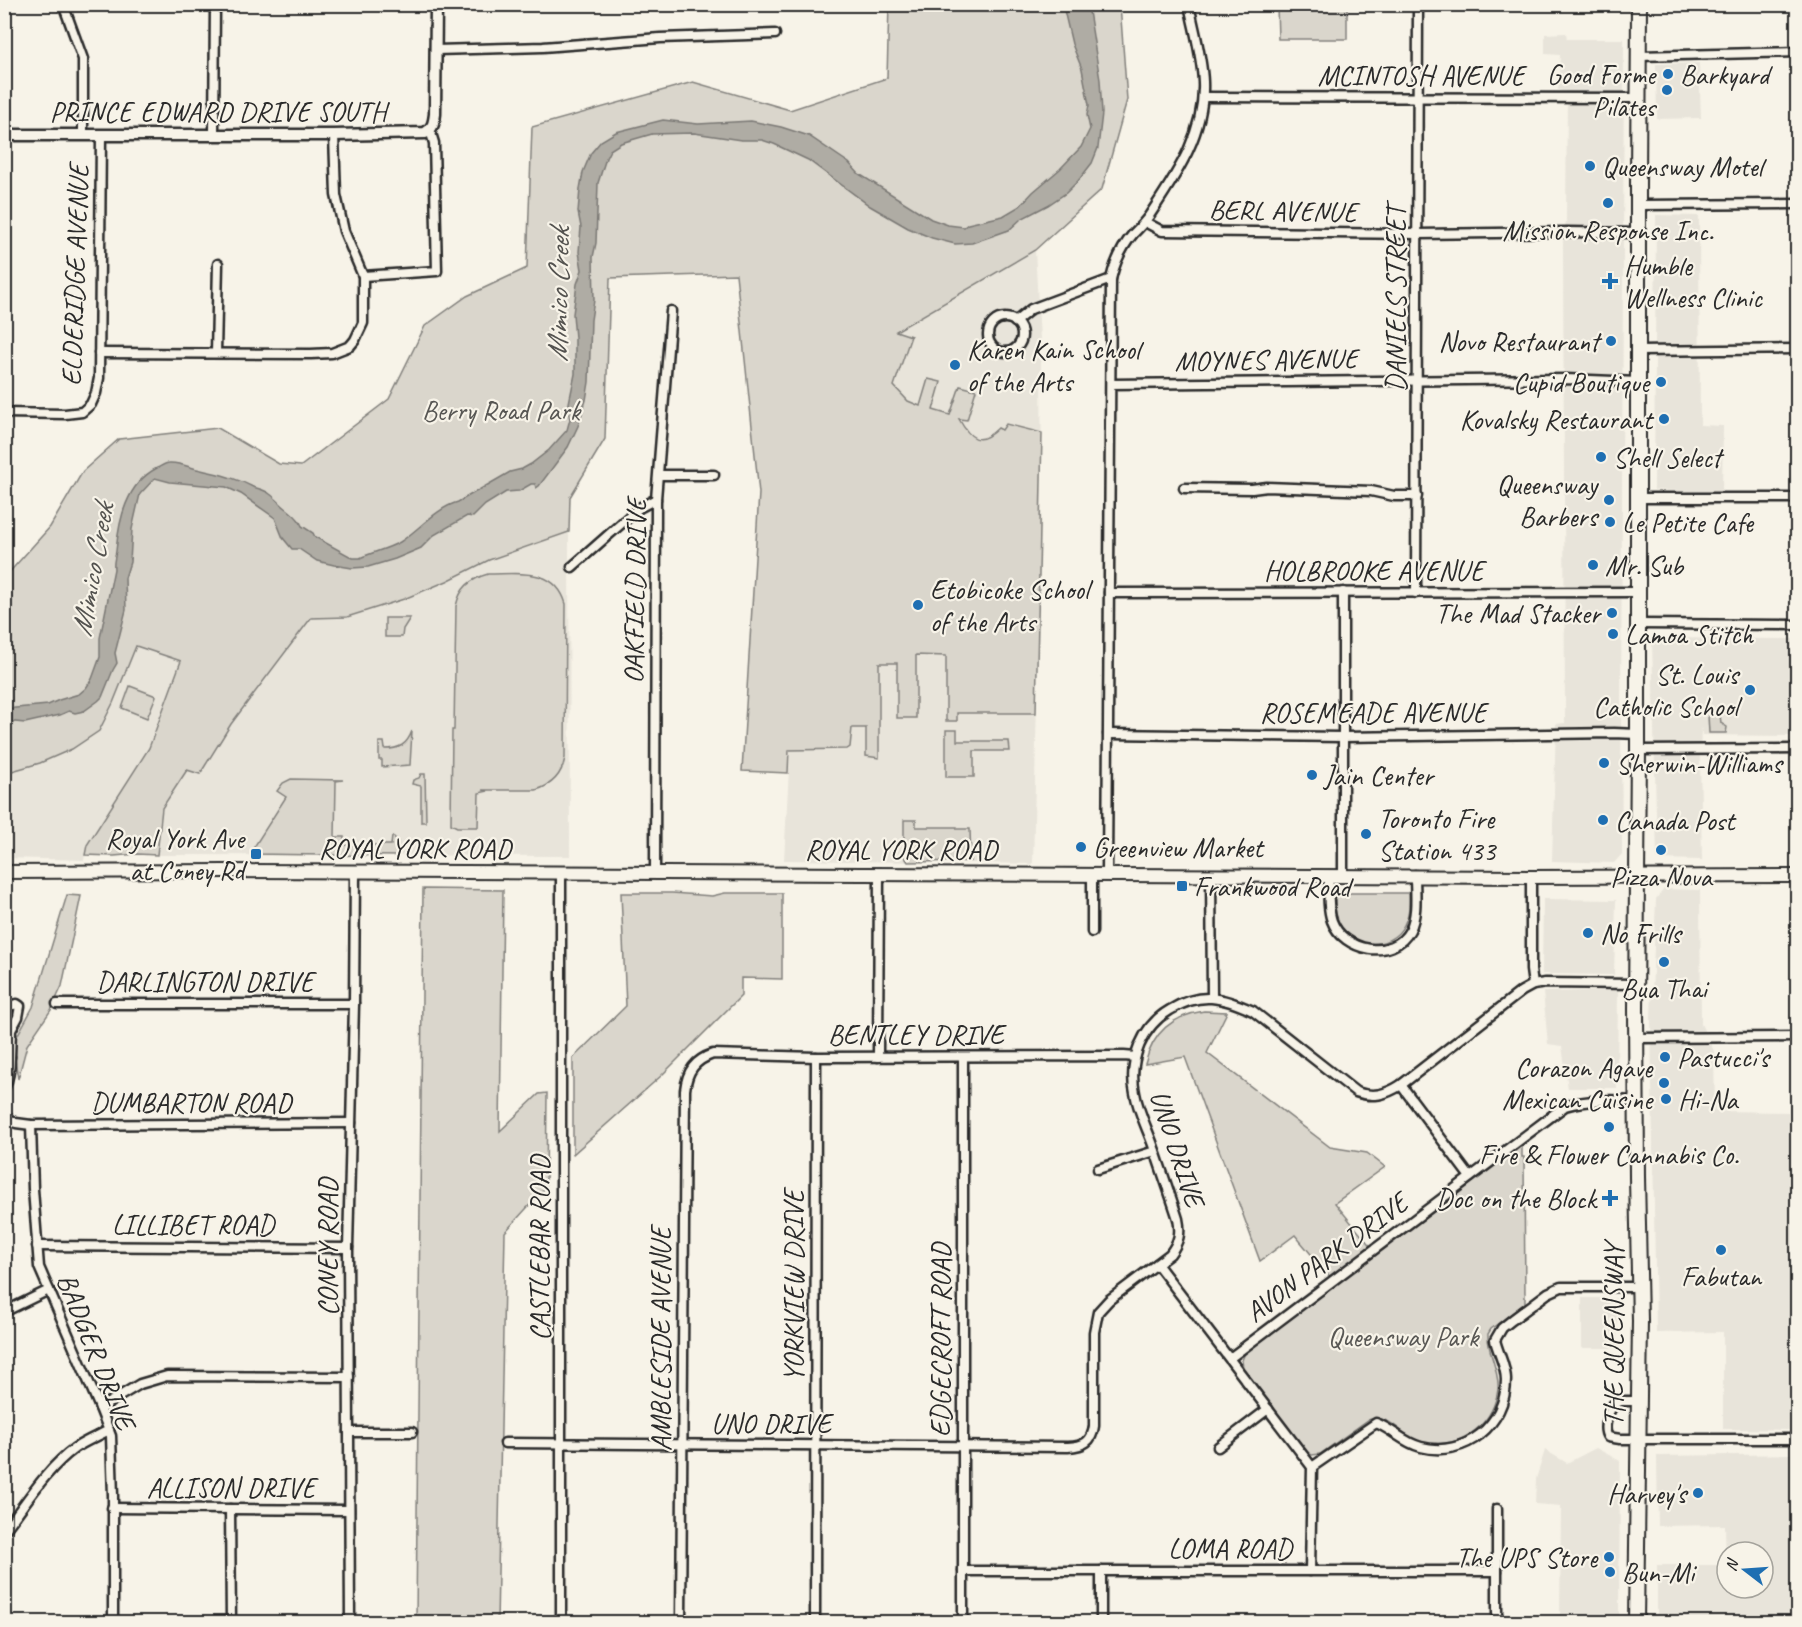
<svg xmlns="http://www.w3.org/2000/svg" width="1802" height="1627" font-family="Caveat,sans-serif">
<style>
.built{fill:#e8e4da;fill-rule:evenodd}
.green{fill:#dad6cc;stroke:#82807c;stroke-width:1.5}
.water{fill:#afaca4;stroke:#7a7874;stroke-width:1.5}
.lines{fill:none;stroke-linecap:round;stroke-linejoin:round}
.minor-casing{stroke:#2b2b2b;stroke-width:13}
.tertiary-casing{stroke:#2b2b2b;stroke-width:15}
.secondary-casing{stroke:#2b2b2b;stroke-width:16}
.primary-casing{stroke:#2b2b2b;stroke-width:18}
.minor{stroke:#f7f3e8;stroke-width:8}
.tertiary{stroke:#f7f3e8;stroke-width:10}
.secondary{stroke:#f7f3e8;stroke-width:12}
.primary{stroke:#f7f3e8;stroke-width:14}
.poi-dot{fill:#1f6fb2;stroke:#f7f3e8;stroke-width:2}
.labels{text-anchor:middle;stroke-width:4.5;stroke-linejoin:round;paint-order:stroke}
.poi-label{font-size:28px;fill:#2b2b2b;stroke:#f7f3e8;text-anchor:start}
.street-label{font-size:28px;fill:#2b2b2b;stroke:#f7f3e8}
.park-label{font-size:28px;fill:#575653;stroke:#f7f3e8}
.water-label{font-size:30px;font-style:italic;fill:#53524f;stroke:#f7f3e8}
</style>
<rect width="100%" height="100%" fill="#f7f3e8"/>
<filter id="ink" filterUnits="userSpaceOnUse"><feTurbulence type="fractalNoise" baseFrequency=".0167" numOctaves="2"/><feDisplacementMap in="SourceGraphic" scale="12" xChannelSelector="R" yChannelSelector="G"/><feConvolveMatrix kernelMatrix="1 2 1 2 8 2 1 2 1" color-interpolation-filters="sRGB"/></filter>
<g filter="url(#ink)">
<g class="built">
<path d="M1566 33 1567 39H1624L1621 721 1622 854 1614 863 1552 861 1556 724 1565 723 1563 240 1566 221 1567 92 1558 90 1560 55 1545 54V34Z"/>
<path d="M1699 63 1701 118 1657 119 1656 64Z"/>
<path d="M1656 215 1699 216 1700 425 1723 426 1722 493 1654 490Z"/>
<path d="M1035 250 1041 357 1042 496 1033 864 784 860 804 496 876 342Z"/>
<path d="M569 532 570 856 157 855 162 808 187 770 200 773 231 724 311 618 347 617 404 599 447 581 489 560Z"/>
<path d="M1652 638 1797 639V736L1702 735 1701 726 1700 758 1702 860 1657 859Z"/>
<path d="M136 646 182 661 149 748 87 845 84 860 5 858V773L40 763 72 749 113 703Z"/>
<path d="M1664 889 1700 890 1701 1024 1714 1051 1715 1111 1797 1112V1430L1723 1429V1332L1656 1333 1651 1018 1656 899Z"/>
<path d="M1543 899 1616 900 1614 975 1542 974Z"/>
<path d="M1618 990 1617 1088H1568L1562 1046 1548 1044 1543 992Z"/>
<path d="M1582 1298H1618L1617 1348H1582Z"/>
<path d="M1596 1448 1620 1461 1619 1622H1560L1561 1506 1535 1504 1536 1479 1545 1450 1567 1463Z"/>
<path d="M1797 1454V1622H1657V1565H1726L1725 1525 1658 1526 1657 1456ZM1727 1552H1763V1588H1727Z"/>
</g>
<g class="green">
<path d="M889 5H1120L1127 100 1102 189 1035 250 896 331 911 336 894 386 908 401 920 406 928 379 941 382 933 410 950 415 960 386 976 390 967 420 959 419C970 439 979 447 998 428L1002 430 1006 424 1042 433 1036 713H957V721H946V656L916 655V718H897V663H879V758L866 756V728H852L850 747 847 749 789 750 788 773 742 771 759 493 736 274 610 278 605 439 570 497 569 532 489 560 447 581 404 599 347 617 311 618 231 724 200 774 187 770 162 808 157 855 137 854 114 856 85 855 87 845 149 748 181 661 136 646 113 703 99 731 72 749 40 763 5 773V577L50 527 83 471 119 439 218 428 279 464 301 466 389 399 425 326 467 296 527 268 532 127 693 82 790 110 887 78Z"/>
<path d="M1277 5H1347V39H1278Z"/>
<path d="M488 574C519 574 555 567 566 604L565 758C562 774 553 785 536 790H483L488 791 479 793 478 827H457L451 824 452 730H454L456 606C460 588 470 579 488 574Z"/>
<path d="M385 618H410L403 629 402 637H385Z"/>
<path d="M130 686 156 696 147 718 122 708Z"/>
<path d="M1710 714H1720L1721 723 1727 727 1726 733H1709L1708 715Z"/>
<path d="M946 730H957V741H1009L1010 751H974V777H946Z"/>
<path d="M412 731 410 765 382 767V760H379V742H384L385 749C399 749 407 745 412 731Z"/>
<path d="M421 774H425L426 822H421V786L412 784 413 780 419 778Z"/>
<path d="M291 779 343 780 336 781 335 837H344V845H391L392 837H394L398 842V856L252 854 254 847 286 797 277 791 283 783Z"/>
<path d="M904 820H916V827H957V829H970L971 861 908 862 904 856Z"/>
<path d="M423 889 503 890 500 1131 539 1094 547 1093 546 1187 505 1232 497 1622H416Z"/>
<path d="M621 893H672L712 896 725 893H782V979L741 978V996L661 1076 573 1154V1058L626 1006Z"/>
<path d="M1335 893H1409C1409 904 1410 915 1404 925 1390 952 1348 949 1338 920 1334 911 1335 902 1335 893Z"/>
<path d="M67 895 81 896 62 986 51 1010 27 1045 18 1079 14 1052 16 1038 33 1007Z"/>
<path d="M1204 1011 1227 1012 1207 1053 1330 1147 1367 1153 1385 1167 1335 1203 1376 1253 1522 1143V1157H1524L1525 1303 1491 1329 1488 1334C1487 1353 1500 1371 1498 1389 1494 1420 1470 1442 1439 1444 1432 1445 1423 1444 1416 1441 1400 1433 1388 1413 1368 1420L1320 1454 1312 1455 1306 1451 1243 1368 1242 1360 1245 1353 1336 1284 1295 1235 1260 1261 1185 1057 1145 1064C1153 1032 1172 1016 1204 1011Z"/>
</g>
<path class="water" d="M1061 4 1088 5 1100 80 1102 113 1098 148 1092 163 1078 181 1066 193 1048 205 1021 219 1009 230 972 243 955 244 932 238 908 228 870 206 808 160 774 144 762 140H741L694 133 652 134 621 143 610 150 606 158 598 183 596 243 593 257 594 300 591 320 589 382 586 400 578 426 568 447 539 486 536 488 535 484H531L519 491 506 492 485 505 473 517 467 516 434 535 421 548 395 559 368 567 352 568 334 565 317 561 299 549H292L283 538 275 518 241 494 226 487 170 482 155 478 140 494 132 529 130 562 125 578 126 610 115 653 117 663 113 670 102 697 98 701 84 711 75 713 69 711 60 715 25 723 5 721V709L48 705 59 700 79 694 86 688 92 679 100 657V638L114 569C113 562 115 558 116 551 119 520 126 484 157 468 160 467 165 463 169 463 179 462 191 468 201 470 221 475 234 477 253 487 259 489 265 490 270 494 276 498 281 505 287 509 293 514 300 519 302 526L313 533 315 537 353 558H360C373 552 387 549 400 542 417 531 438 507 458 502L510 472 522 469 531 464 549 450 567 430 570 419 568 411 569 403 575 374V338L573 314 577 284 582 270 579 252 581 227 578 212 580 189 583 172 591 153 601 141 616 132 663 120 698 124 751 121 781 127 809 136 849 163 859 174 931 219 948 225 964 227 968 224 1003 216 1020 206 1033 192 1060 169 1081 147 1090 129 1087 115 1089 105 1082 69 1072 44 1064 10Z"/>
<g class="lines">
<g class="minor-casing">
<g id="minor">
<path d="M63 4 83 59V135"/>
<path d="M436 50 543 47 660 38 775 34"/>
<path d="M1639 56 1798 52"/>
<path d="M1203 97 1638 98"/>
<path d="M214 135 215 4"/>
<path d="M1638 205 1798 204"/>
<path d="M1145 222 1162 231 1418 234 1567 232 1638 233"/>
<path d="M363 276 437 271 434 143 430 130"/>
<circle cx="1005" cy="335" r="17"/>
<path d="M1015 322 1031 309 1111 279"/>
<path d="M1638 351 1798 349"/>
<path d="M99 353 311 354 332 353 350 346 355 340 363 323V276L344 231 336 195 334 135"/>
<path d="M216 353 218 264"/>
<path d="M1111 384 1566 379 1638 382"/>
<path d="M4 413 65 414 82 412 91 404 96 393 99 378 101 135"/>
<path d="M659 475H714"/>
<path d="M1184 488 1252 489 1267 487 1371 491 1394 496H1417"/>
<path d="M1638 498H1798"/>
<path d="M572 567 639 508 656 499"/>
<path d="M1343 592V875"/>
<path d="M1109 593 1638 592"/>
<path d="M1416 593 1418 4"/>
<path d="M1638 624 1798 625"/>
<path d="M1108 734 1343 737 1614 733 1638 734"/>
<path d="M1638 750 1798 749"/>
<path d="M655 872 656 499 671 311"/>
<path d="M1107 875 1111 279C1115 262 1122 247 1133 234 1139 228 1144 223 1149 216 1176 175 1205 134 1203 82 1202 56 1194 30 1189 4"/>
<path d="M1211 875 1212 997"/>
<path d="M1329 875C1329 890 1327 907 1332 921 1343 951 1393 962 1410 930 1418 914 1415 892 1415 875"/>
<path d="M1531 877V970L1533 985"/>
<path d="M1092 932V875"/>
<path d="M57 1004H354"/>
<path d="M4 1007 17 1004 20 1006 18 1017 11 1030 10 1057"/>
<path d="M1637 1038 1798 1037"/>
<path d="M878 1057 879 873"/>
<path d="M963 1057V1622"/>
<path d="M1401 1085 1470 1177"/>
<path d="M4 1089C9 1079 10 1069 10 1057H5"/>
<path d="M4 1116 16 1123 31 1125 351 1123"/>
<path d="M31 1125 33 1189 39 1267 100 1408 111 1436 113 1496V1622"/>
<path d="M1098 1169 1155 1151"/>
<path d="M37 1246 348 1248"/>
<path d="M1157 1264 1312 1467 1310 1571"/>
<path d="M4 1312 49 1290"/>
<path d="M1230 1358 1565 1106C1589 1099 1612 1100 1637 1101"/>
<path d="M1640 1401H1621L1613 1405C1608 1413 1602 1428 1608 1437L1620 1439H1798"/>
<path d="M100 1408 140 1384 167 1376 349 1377"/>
<path d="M349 1432H412"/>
<path d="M505 1443 1068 1447C1084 1446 1092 1442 1094 1426V1332L1098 1312 1109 1300 1170 1254C1179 1242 1181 1233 1178 1219 1170 1194 1161 1169 1153 1145 1147 1128 1138 1111 1135 1093 1128 1061 1142 1026 1170 1010 1201 991 1222 997 1253 1011L1356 1092C1373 1098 1385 1095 1401 1085L1522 991 1533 985 1545 983 1636 984"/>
<path d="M1218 1447 1268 1409"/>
<path d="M1312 1467 1376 1423C1392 1429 1404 1443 1421 1447 1465 1458 1506 1425 1506 1380 1506 1366 1498 1353 1495 1340L1502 1328 1512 1320 1548 1293 1561 1287H1640"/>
<path d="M112 1508 349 1510"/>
<path d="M230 1509 231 1622"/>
<path d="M4 1531C26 1503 46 1469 75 1448 85 1441 98 1436 109 1430"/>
<path d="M963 1571H1497"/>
<path d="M350 1622 348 1248 354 1004 355 872"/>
<path d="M561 1622V873"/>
<path d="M681 1622 685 1090C687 1071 695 1060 713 1054L816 1057 1124 1056 1135 1057"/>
<path d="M815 1622 816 1057"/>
<path d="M1101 1622V1571"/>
<path d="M1497 1622V1509"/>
</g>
</g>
<g class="tertiary-casing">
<path id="tertiary" d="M4 135H334L425 133C433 129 434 122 435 114L436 4"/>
</g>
<g class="secondary-casing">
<path id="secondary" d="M4 872 227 871 1531 877 1798 876"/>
</g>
<g class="primary-casing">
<path id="primary" d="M1636 1622 1640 1321 1637 1177 1636 1009 1638 750V186L1639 4"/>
</g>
<use href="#minor" class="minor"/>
<use href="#tertiary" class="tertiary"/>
<use href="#secondary" class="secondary"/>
<use href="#primary" class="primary"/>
</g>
</g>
<g class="poi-dot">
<circle cx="1668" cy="74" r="6"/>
<circle cx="1667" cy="90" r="6"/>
<circle cx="1590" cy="166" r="6"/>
<circle cx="1608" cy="203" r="6"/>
<path d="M1607 272h6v6h6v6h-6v6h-6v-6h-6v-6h6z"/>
<circle cx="1611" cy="341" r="6"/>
<circle cx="955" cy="365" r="6"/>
<circle cx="1661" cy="382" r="6"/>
<circle cx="1664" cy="419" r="6"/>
<circle cx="1601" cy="457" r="6"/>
<circle cx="1609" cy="500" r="6"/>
<circle cx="1610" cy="522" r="6"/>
<circle cx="1593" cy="565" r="6"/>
<circle cx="918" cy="605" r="6"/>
<circle cx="1612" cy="613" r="6"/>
<circle cx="1613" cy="634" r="6"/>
<circle cx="1750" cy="690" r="6"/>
<circle cx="1604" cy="763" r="6"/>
<circle cx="1312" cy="775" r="6"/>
<circle cx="1603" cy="820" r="6"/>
<circle cx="1366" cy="834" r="6"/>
<circle cx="1081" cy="847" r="6"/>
<circle cx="1661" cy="850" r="6"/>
<rect x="250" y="848" width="12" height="12" rx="3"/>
<rect x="1176" y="880" width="12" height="12" rx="3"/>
<circle cx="1588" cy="933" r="6"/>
<circle cx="1664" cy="962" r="6"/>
<circle cx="1665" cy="1057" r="6"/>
<circle cx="1664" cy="1083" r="6"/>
<circle cx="1666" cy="1099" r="6"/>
<circle cx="1609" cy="1127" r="6"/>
<path d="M1607 1189h6v6h6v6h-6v6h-6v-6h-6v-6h6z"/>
<circle cx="1721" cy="1250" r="6"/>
<circle cx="1698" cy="1493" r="6"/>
<circle cx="1609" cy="1557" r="6"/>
<circle cx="1610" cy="1572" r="6"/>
</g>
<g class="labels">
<g class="poi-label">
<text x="1655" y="84" text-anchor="end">Good Forme<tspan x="1655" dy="32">Pilates</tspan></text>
<text x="1680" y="84">Barkyard</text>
<text x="1602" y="176">Queensway Motel</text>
<text x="1608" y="240" text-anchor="middle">Mission Response Inc.</text>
<text x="1624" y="275">Humble<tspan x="1624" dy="32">Wellness Clinic</tspan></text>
<text x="1599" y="351" text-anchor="end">Novo Restaurant</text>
<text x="967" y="359">Karen Kain School<tspan x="967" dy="32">of the Arts</tspan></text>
<text x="1649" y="392" text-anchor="end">Cupid Boutique</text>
<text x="1652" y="429" text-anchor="end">Kovalsky Restaurant</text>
<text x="1613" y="467">Shell Select</text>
<text x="1597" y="494" text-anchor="end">Queensway<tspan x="1597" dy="32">Barbers</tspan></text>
<text x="1622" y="532">Le Petite Cafe</text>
<text x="1605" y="575">Mr. Sub</text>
<text x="930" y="599">Etobicoke School<tspan x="930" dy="32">of the Arts</tspan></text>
<text x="1600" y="623" text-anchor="end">The Mad Stacker</text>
<text x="1625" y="644">Lamoa Stitch</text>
<text x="1738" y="684" text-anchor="end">St. Louis<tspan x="1738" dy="32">Catholic School</tspan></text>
<text x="1616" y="773">Sherwin-Williams</text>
<text x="1324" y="785">Jain Center</text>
<text x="1378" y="828">Toronto Fire<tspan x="1378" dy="32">Station 433</tspan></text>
<text x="1615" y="830">Canada Post</text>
<text x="244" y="848" text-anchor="end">Royal York Ave<tspan x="244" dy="32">at Coney Rd</tspan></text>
<text x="1093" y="857">Greenview Market</text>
<text x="1661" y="886" text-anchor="middle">Pizza Nova</text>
<text x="1194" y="896">Frankwood Road</text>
<text x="1600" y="943">No Frills</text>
<text x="1664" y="998" text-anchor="middle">Bua Thai</text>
<text x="1677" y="1067">Pastucci's</text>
<text x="1652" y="1077" text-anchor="end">Corazon Agave<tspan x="1652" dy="32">Mexican Cuisine</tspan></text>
<text x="1678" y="1109">Hi-Na</text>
<text x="1609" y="1164" text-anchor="middle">Fire &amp; Flower Cannabis Co.</text>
<text x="1596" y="1208" text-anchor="end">Doc on the Block</text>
<text x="1721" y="1286" text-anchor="middle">Fabutan</text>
<text x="1686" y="1503" text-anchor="end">Harvey's</text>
<text x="1597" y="1567" text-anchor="end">The UPS Store</text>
<text x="1622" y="1582">Bun-Mi</text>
</g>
<g class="street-label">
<text x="1421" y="85">MCINTOSH AVENUE</text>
<text x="218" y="121">PRINCE EDWARD DRIVE SOUTH</text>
<text transform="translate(1283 210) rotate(1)" y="10">BERL AVENUE</text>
<text transform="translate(74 275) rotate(-88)" y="10">ELDERIDGE AVENUE</text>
<text transform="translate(1395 299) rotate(-90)" y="10">DANIELS STREET</text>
<text transform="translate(1266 359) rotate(-1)" y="10">MOYNES AVENUE</text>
<text x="1374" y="580">HOLBROOKE AVENUE</text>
<text transform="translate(634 591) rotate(-89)" y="10">OAKFIELD DRIVE</text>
<text x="1373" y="722">ROSEMEADE AVENUE</text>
<text x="415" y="858">ROYAL YORK ROAD</text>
<text x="901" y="859">ROYAL YORK ROAD</text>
<text x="205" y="991">DARLINGTON DRIVE</text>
<text x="916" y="1044">BENTLEY DRIVE</text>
<text x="191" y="1112">DUMBARTON ROAD</text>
<text transform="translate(1178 1148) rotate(72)" y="10">UNO DRIVE</text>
<text x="193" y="1234">LILLIBET ROAD</text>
<text transform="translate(327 1247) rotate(-90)" y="10">CONEY ROAD</text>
<text transform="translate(539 1248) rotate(-90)" y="10">CASTLEBAR ROAD</text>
<text transform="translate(1326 1257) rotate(-37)" y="10">AVON PARK DRIVE</text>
<text transform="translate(793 1286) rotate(-90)" y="10">YORKVIEW DRIVE</text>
<text transform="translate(1613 1335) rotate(-90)" y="10">THE QUEENSWAY</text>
<text transform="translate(660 1339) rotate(-90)" y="10">AMBLESIDE AVENUE</text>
<text transform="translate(940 1340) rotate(-90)" y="10">EDGECROFT ROAD</text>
<text transform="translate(97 1351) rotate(68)" y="10">BADGER DRIVE</text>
<text x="771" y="1433">UNO DRIVE</text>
<text x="231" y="1497">ALLISON DRIVE</text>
<text x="1230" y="1558">LOMA ROAD</text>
</g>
<g class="park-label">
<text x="501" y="420">Berry Road Park</text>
<text x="1403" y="1346">Queensway Park</text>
</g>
<g class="water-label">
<text transform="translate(558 295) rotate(-89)" y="10">Mimico Creek</text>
<text transform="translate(92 570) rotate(-80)" y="10">Mimico Creek</text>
</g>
</g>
<rect width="1802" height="1627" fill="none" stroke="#f7f3e8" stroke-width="24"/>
<rect x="12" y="12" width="1778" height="1603" fill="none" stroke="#2b2b2b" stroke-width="2" filter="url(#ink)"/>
<g transform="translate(1745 1570) rotate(287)"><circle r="28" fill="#f7f3e8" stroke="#a5a39c" stroke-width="1.5"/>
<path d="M0-4.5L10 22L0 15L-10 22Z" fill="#1f6fb2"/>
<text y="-9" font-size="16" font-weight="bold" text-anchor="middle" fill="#2b2b2b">N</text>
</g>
</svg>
